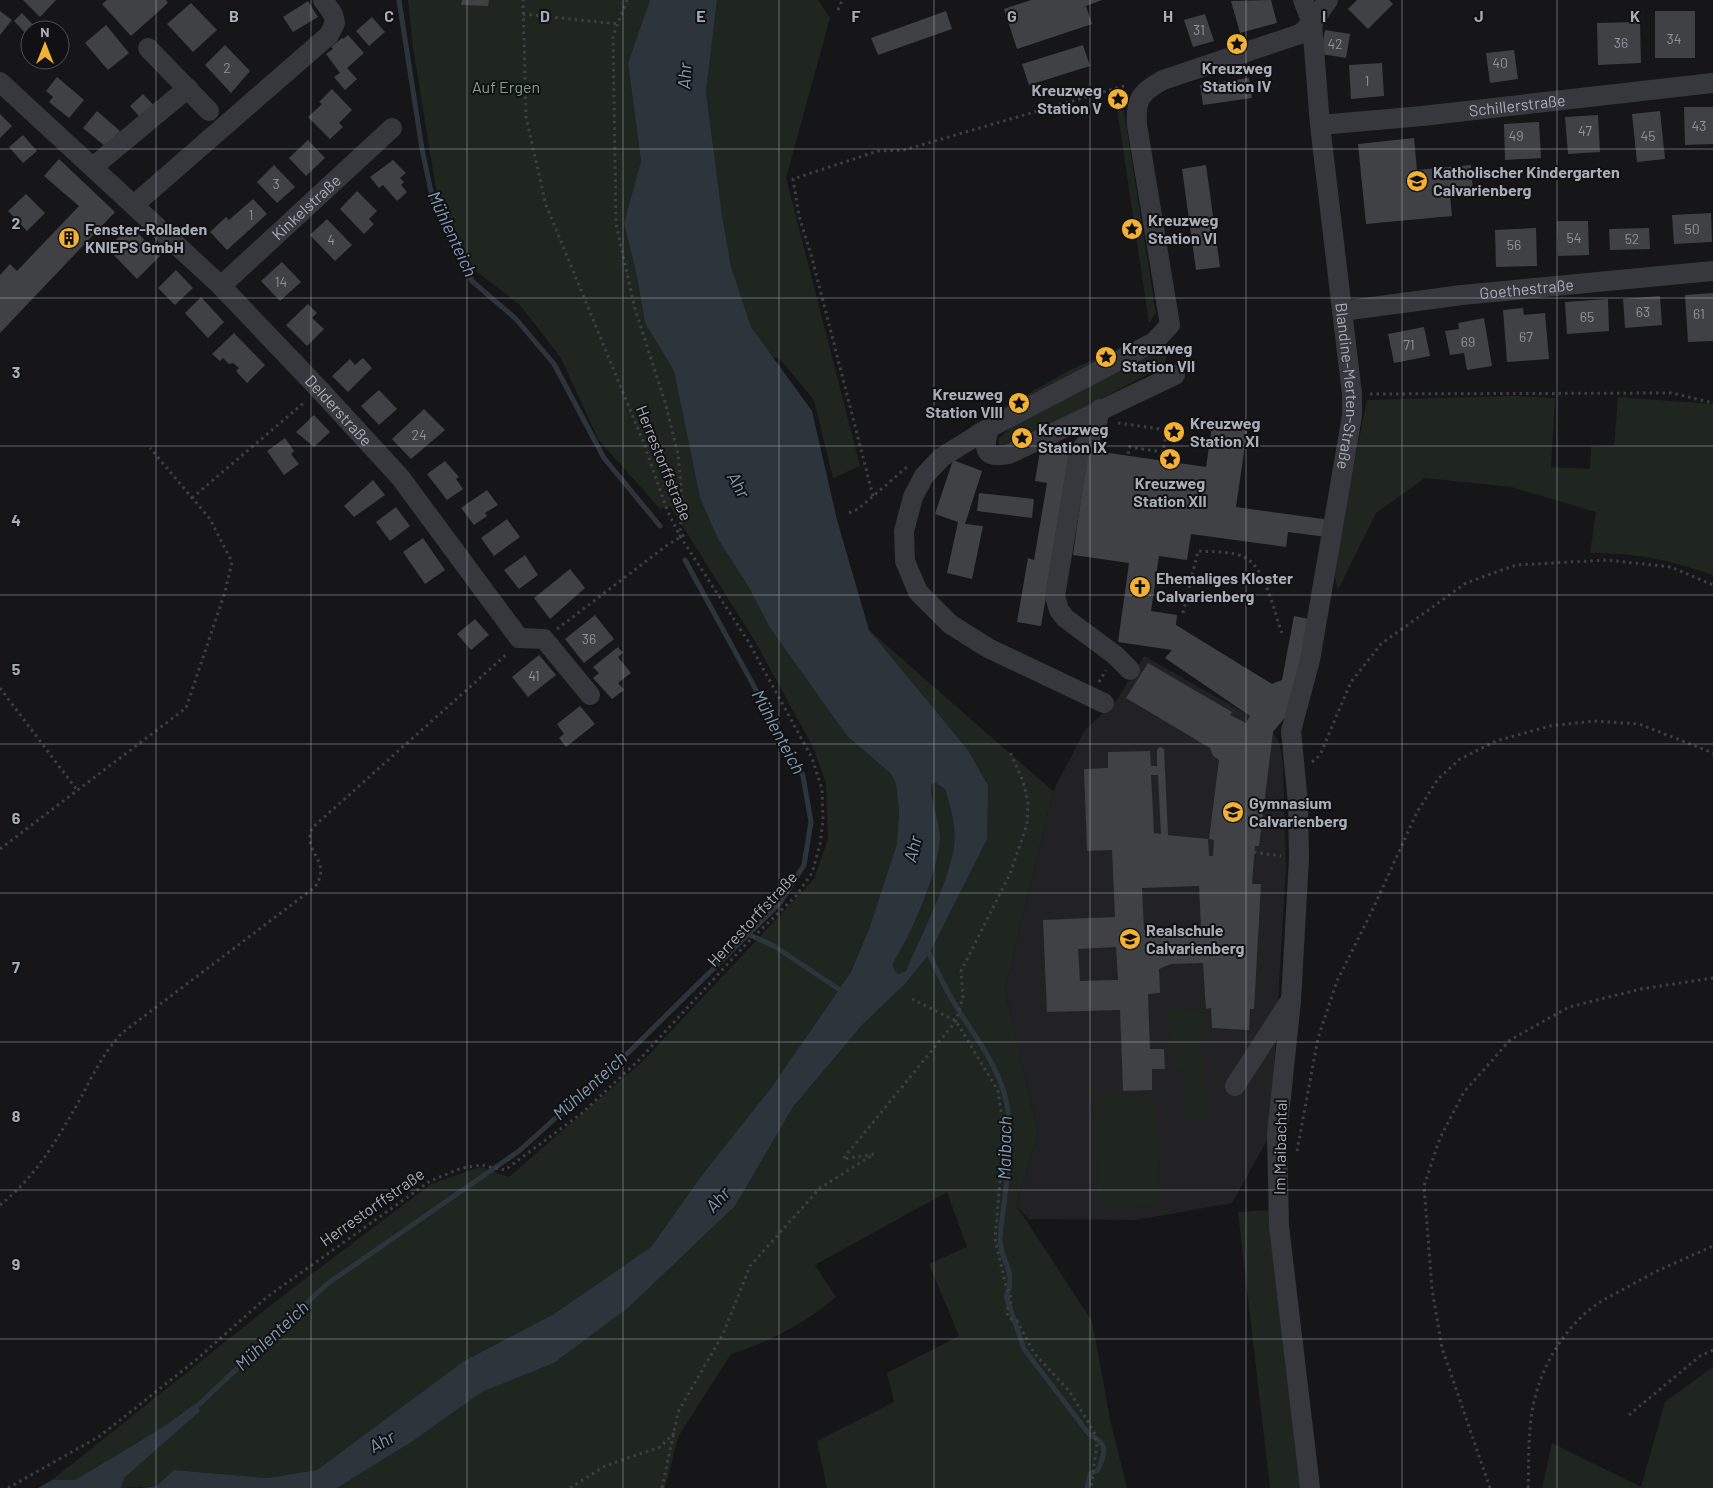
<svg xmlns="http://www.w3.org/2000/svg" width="1713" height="1488" font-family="Barlow,sans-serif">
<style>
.built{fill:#222225}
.green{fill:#1e261f}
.water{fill:#2c353c;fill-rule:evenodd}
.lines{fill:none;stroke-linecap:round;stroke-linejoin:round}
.stream{stroke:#2c353c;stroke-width:5}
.building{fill:#404145;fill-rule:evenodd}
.path{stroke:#3d3f44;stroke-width:3;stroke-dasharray:2.5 4;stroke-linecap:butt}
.minor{stroke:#37383d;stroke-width:20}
.grid{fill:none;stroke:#a8adb8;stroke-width:1;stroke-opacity:0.55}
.labels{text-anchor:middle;stroke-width:4;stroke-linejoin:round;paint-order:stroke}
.number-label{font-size:14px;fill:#8e929b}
.poi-label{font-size:16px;font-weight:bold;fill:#a8adb8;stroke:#111113;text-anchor:start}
.park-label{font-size:16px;fill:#7fa381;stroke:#111113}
.street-label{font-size:16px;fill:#a8adb8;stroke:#111113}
.water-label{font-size:18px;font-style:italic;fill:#7f9bb3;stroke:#111113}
.grid-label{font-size:16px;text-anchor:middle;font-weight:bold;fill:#a8adb8;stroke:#111113;stroke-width:4;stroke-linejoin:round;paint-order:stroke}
</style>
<rect width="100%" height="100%" fill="#161618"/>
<path class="built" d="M1144 656 1250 716 1273 732 1280 745 1283 765 1286 868 1270 1135 1232 1203 1136 1220 1029 1219 1016 1205 1038 1134 1005 990 1053 791 1085 730 1117 700Z"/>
<g class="green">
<path d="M408 0H650L628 63 641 161 624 223 636 272 645 323 674 371 700 498 718 539 748 586 770 628 847 736 890 773 896 783 899 811 897 844 869 929 851 972 771 1088 702 1175 651 1247 554 1314 464 1361 317 1470 267 1478 174 1470 156 1486 121 1488 124 1478 195 1404 163 1427 75 1480H52L280 1298 431 1184 480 1167 509 1177 642 1062 814 879 828 839 826 783 813 747 756 643 670 506 660 509 598 439 561 358 520 305 473 269 437 195 413 48Z"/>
<path d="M717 0H818L830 18 786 178 860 466 833 478 814 400 779 358 771 357 751 327 731 266 722 215 706 92Z"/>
<path d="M1121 93 1156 313 1149 323 1115 95Z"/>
<path d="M1127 345 1128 346 1024 401 1017 402 1015 405 971 429V426L1070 370Z"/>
<path d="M1165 346 1167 357 1164 366 1027 437 1023 436 1006 447 999 445V438L1013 425Z"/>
<path d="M1514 396 1555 398 1551 467 1590 469 1591 447 1614 446 1618 397 1713 404V575C1670 560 1636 553 1590 553L1596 512 1511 487 1425 478 1376 513 1338 590 1333 567 1367 400Z"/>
<path d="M869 630 1053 791 1005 990 1038 1134 1016 1205 1092 1321 1110 1419 1127 1488H827L817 1441 894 1402 887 1373 959 1336 929 1264 967 1247 947 1192 815 1265 836 1297C805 1323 770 1342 731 1354L678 1437 665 1488H337L413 1441 482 1392 554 1363 628 1308 735 1206 793 1107 863 1024 904 985 988 785 968 750Z"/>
<path d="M936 783 945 789C951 807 956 827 954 846 949 882 920 937 906 971L898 974 894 971 893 963C912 933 937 875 940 840 941 823 928 797 932 784Z"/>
<path d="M1205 1009 1206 1033 1201 1034 1206 1119 1184 1120 1182 1069H1176L1175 1049H1170L1168 1011Z"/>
<path d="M1155 1094 1160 1206 1099 1209 1093 1096Z"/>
<path d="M1270 1210 1300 1488H1270L1238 1212Z"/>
<path d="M1713 1367V1488H1542L1552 1443 1641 1487 1665 1402Z"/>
</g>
<g class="water">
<path d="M650 0H717L706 92 722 215 731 266 751 327 812 411 837 520 869 630 968 750 988 785 987 839 929 954 904 985 863 1024 793 1107 735 1206 628 1308 554 1363 482 1392 413 1441 337 1488H141L156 1486 174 1470 267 1478 317 1470 464 1361 554 1314 651 1247 702 1175 771 1088 851 972 869 929 897 844 899 811 896 783 890 773 847 736 770 628 748 586 718 539 700 498 674 371 645 323 636 272 624 223 641 161 628 63ZM936 783 945 789C951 807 956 827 954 846 949 882 920 937 906 971L898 974 894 970 893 963C912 933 937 875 940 840 941 823 928 796 932 784Z"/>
<path d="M195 1404 200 1411 124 1478 121 1488H38L52 1480H75L163 1427Z"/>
</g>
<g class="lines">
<g class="stream">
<path d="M399 0 422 149 433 201 453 245 472 281 516 319 554 364 604 458 660 526"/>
<path d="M748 934 774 946 843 992"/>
<path d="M927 948C936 971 949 995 962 1016 978 1040 996 1065 1004 1093 1017 1135 1004 1194 1000 1238 999 1259 1018 1272 1006 1296L1024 1349 1089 1434C1109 1444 1105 1452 1098 1470L1090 1474 1087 1488"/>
<path d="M192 1411 327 1284 519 1151 630 1051 780 903 804 865 811 822 803 776 685 560"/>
</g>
</g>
<g class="building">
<path d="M23 0H56L40 17Z"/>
<path d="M107 0H166L168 3 131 36 102 4Z"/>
<path d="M462 0H489L488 6 461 5Z"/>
<path d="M1031 0H1102L1086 6 1092 24 1017 49 1004 9Z"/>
<path d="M1271 0 1277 23 1240 33 1231 1Z"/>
<path d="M1357 0H1389L1393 4 1368 29 1348 9Z"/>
<path d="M308 1 318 17 293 32 283 17Z"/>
<path d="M191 3 217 30 193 52 167 24Z"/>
<path d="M0 11 12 20 0 35Z"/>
<path d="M946 11 952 29 878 55 871 38Z"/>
<rect x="1655" y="11" width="40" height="47"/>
<path d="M22 13 38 30H30V38L14 21Z"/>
<path d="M1205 14 1214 41 1193 47 1184 20Z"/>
<path d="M372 17 385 32 369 46 356 31Z"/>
<path d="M1640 22 1641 63 1598 65 1597 23Z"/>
<path d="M106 25 129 53 108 70 85 43Z"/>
<path d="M1325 30 1350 34 1346 58 1321 54Z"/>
<path d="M348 35 364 53 347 68 357 79 345 90 334 77 340 73 326 54 333 49 331 47 342 38 343 39Z"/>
<path d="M63 36 70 44 62 52 60 39Z"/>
<path d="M225 45 250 71 231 93 205 65Z"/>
<path d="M1083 45 1090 66 1029 85 1022 64Z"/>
<path d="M1514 50 1518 79 1490 83 1486 53Z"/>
<path d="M1382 63 1384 96 1351 99 1349 65Z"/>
<path d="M57 77 84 100 69 118 49 102 53 97 46 91Z"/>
<path d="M1249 78 1252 98 1203 105 1200 85Z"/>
<path d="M332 89 352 110 339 123 343 127 330 139 308 117 322 104 319 102Z"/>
<path d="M143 94 158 110 145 123 130 106Z"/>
<path d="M1684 107H1713V144L1685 145Z"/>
<path d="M97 111 120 131 106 147 83 128Z"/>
<path d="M1660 111 1665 159 1637 162 1632 114Z"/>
<path d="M0 114 12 126 0 138Z"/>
<path d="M1598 115 1600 152 1568 154 1565 117Z"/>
<path d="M1539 122 1541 158 1505 160 1504 124Z"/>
<path d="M23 135 37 151 23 163 9 147Z"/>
<path d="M1414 138 1417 170 1471 165 1473 192 1450 195 1452 216 1366 224 1358 144Z"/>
<path d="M308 140 325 158 306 176 289 158Z"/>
<path d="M59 159 115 212 0 333V275L10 264 17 271 79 206 44 176Z"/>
<path d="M393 160 406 173 400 178 404 182 401 185 407 192 397 201 383 185 379 188 370 177Z"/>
<path d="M274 165 295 187 277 203 257 182Z"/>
<path d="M1206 165 1220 267 1196 270 1182 169Z"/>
<path d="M357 191 377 211 369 219 374 224 364 234 340 209Z"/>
<path d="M26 194 45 213 27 231 8 211Z"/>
<path d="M253 199 267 214 227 250 210 232 226 217 229 220Z"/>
<path d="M1711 213 1712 242 1674 244 1672 215Z"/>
<path d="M327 219 352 245 335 261 310 235Z"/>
<path d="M1557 221H1588L1589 255 1558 256Z"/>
<path d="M131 226 160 256 137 279 107 248Z"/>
<path d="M1536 228 1537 266 1496 267 1495 230Z"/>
<path d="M1649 228 1650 249 1610 250 1609 229Z"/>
<path d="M282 262 301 282 280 301 261 281Z"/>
<path d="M176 270 193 288 175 305 158 288Z"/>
<path d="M1713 293V341L1688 342 1685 295Z"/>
<path d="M1660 296 1662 325 1625 328 1623 299Z"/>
<path d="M201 297 224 322 208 338 185 313Z"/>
<path d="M1608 299 1609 331 1567 334 1565 302Z"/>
<path d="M308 304 317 313 312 318 324 329 307 346 286 325Z"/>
<path d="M1523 308 1524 315 1545 313 1549 359 1507 362 1503 310Z"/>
<path d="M1484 318 1492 366 1467 370 1464 353 1450 355 1445 331 1459 329 1458 323Z"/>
<path d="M1424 327 1430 356 1394 363 1388 334Z"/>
<path d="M234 333 265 365 247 383 236 371 239 368 233 363 229 364 223 358 220 361 212 354Z"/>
<path d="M363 358 372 368 348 392 332 376 350 359 355 365Z"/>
<path d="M379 390 397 409 379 425 361 406Z"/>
<path d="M424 409 445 430 411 459 392 439Z"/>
<path d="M314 415 330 432 314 447 296 432Z"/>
<path d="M1213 420 1248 425 1236 507 1330 520 1327 537 1288 532 1286 547 1191 534 1187 560 1159 556 1151 611 1177 615 1176 625 1272 684 1282 680 1294 616 1309 619 1295 705 1273 732 1259 846H1255L1252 884H1261L1254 1009H1250L1249 1030 1212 1028 1211 1008 1206 1009 1203 963 1171 964 1159 969 1160 993 1148 994 1150 1049H1164L1165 1069H1152V1090L1123 1091 1120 1010 1047 1012 1043 920 1115 917 1112 850 1087 851 1084 769 1108 768V752L1150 751 1151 766H1157V749L1160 747 1164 749 1168 835 1208 839 1209 856H1213L1214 840 1209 839 1219 760 1213 756 1210 748 1126 698 1148 663 1232 712 1230 715 1246 723 1250 716 1165 658 1172 650 1118 642 1129 563 1073 555 1088 450 1206 467ZM1151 775H1158L1161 834 1154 833ZM1199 886 1201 927 1144 930 1142 888ZM1116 947 1118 980 1080 981 1078 949Z"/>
<path d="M285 438 294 451 291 454 299 464 284 475 267 451Z"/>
<path d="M1041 445 1071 450 1041 626 1017 622 1028 558 1034 560 1047 483 1035 481Z"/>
<path d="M953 460 982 471 965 524 983 526 972 579 947 573 958 522 935 514Z"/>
<path d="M445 461 459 477 456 479 463 489 447 500 427 474Z"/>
<path d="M373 480 385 495 354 517 344 506Z"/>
<path d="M487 490 498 505 485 513 487 516 474 525 461 508Z"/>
<path d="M979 493 1034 499 1032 518 977 511Z"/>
<path d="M396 507 410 526 390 541 376 522Z"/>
<path d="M507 519 520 537 494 556 481 538Z"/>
<path d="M423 538 445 570 425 584 403 552Z"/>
<path d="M525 555 538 575 519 589 504 570Z"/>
<path d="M570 569 585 588 550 619 534 598Z"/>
<path d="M595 615 614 639 584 663 565 639Z"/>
<path d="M475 619 489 635 471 650 457 634Z"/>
<path d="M618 647 623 653 618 657 631 673 618 683 624 690 612 699 593 678 599 673 593 667Z"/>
<path d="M539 655 556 675 528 697 512 677Z"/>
<path d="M580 706 595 724 566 747 559 738 564 734 557 724Z"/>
</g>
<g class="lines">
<g class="path">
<path d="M627 0 613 36 616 224 635 309 665 402 678 454 682 495 680 536"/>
<path d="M838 10 842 0"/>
<path d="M523 14 618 24"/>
<path d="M1370 394 1672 393 1713 403"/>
<path d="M1118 423 1167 430 1163 452 1129 447 1128 456"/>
<path d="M873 496 812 258 799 216 793 179 878 151 904 150 1127 85"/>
<path d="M192 498 306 401"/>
<path d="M849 513 858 509 907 467"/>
<path d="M1183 613 1198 551C1212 552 1232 551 1244 557 1266 567 1274 613 1282 633"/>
<path d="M557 629 666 546 687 533"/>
<path d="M1099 682 1106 670"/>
<path d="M0 688 77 790"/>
<path d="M1312 762 1320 755 1351 682 1381 644 1466 583 1516 565 1607 560 1671 567 1713 585"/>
<path d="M0 849 186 708 225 592 232 562 210 519 150 448"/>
<path d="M1254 852 1281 856"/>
<path d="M912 999 956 1021 998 1091 1004 1134 995 1239 1006 1286 1010 1294 1011 1302 1006 1311 1009 1318 1017 1321 1034 1353 1070 1392 1094 1432 1097 1444 1091 1488"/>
<path d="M1297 1151 1318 1038 1337 981 1371 913 1417 812 1438 779 1460 759 1496 741 1550 726 1594 721 1639 724 1713 753"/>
<path d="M0 1205C31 1181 52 1148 71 1115 88 1087 99 1057 122 1033L315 887C333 860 302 854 312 828L508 653"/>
<path d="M1629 1415 1700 1356 1713 1350"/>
<path d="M8 1488 100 1436 196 1360 267 1297 430 1181 462 1168 481 1165 505 1170 582 1113 639 1060 747 943 796 896 812 873 820 844 823 821 822 789 812 758 748 641 680 536 667 510 643 441 546 205 526 117 523 0"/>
<path d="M570 1488 605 1466 660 1447 674 1433"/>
<path d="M662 1488 678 1412 723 1334 750 1266 820 1188 874 1154 843 1159 956 1021 963 997 961 971 1010 874 1027 824 1028 802 1023 781 1010 752"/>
<path d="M1490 1488 1442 1348 1432 1289 1424 1186 1440 1138 1464 1092 1510 1040 1569 1007 1641 989 1713 978"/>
<path d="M1528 1488C1529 1465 1528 1442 1531 1419 1536 1373 1564 1323 1605 1299L1657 1271 1713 1246"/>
</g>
<g class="minor">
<path id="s1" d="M1303 0 1312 23 1320 125 1352 394V416L1310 660 1291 731 1298 803 1299 858 1291 1001 1277 1134 1279 1226 1310 1488"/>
<path d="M148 48 209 111"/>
<path id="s2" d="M0 82 221 286 319 389 400 477 519 638 544 639 590 695"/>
<path id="s3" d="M1320 125 1422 116 1713 83"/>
<path d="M93 167 188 88"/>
<path d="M135 204 329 35 335 23 333 14 323 0"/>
<path id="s4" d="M221 286 392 128"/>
<path id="s5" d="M1342 311 1462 295 1713 271"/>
<path d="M1175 375 1009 454C984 459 983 450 989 428L1154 342 1170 325 1137 125C1135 99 1141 92 1163 80L1300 34 1312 23 1328 0"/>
<path d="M1100 409 1095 432 1079 452 1055 596 1059 610 1065 618 1115 655 1130 670"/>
<path d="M989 428 942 457 924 476 913 497 904 531 905 561 918 592 950 624 988 648 1104 703"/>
<path d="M1235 1086 1288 1004"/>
</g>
</g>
<path class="grid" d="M156 0V1488M311 0V1488M467 0V1488M623 0V1488M779 0V1488M934 0V1488M1090 0V1488M1246 0V1488M1402 0V1488M1557 0V1488M0 149H1713M0 298H1713M0 446H1713M0 595H1713M0 744H1713M0 893H1713M0 1042H1713M0 1190H1713M0 1339H1713"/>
<defs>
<g id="sight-disc" transform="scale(1.125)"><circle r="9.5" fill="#f2b134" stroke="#111113"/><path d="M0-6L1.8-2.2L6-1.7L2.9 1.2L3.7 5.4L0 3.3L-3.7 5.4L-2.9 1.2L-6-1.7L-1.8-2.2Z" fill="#111"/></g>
<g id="school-disc" transform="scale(1.125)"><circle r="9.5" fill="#f2b134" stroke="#111113"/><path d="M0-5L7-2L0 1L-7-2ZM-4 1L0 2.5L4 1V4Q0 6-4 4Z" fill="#111"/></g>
<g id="building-disc" transform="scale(1.125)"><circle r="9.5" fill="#f2b134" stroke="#111113"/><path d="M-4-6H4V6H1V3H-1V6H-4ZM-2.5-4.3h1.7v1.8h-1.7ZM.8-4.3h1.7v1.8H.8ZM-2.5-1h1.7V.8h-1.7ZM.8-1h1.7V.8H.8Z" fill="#111"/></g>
<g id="church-disc" transform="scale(1.125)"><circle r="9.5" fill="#f2b134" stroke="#111113"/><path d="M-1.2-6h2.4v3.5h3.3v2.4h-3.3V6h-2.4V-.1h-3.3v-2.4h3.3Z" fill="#111"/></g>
</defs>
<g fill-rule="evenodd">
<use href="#sight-disc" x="1237" y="44"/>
<use href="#sight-disc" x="1118" y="99"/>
<use href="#school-disc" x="1417" y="181"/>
<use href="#sight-disc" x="1132" y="229"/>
<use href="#building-disc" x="69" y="238"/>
<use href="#sight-disc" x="1106" y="357"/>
<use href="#sight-disc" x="1019" y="403"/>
<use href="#sight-disc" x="1174" y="432"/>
<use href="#sight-disc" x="1022" y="438"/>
<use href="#sight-disc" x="1170" y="459"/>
<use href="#church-disc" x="1140" y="587"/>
<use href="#school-disc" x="1233" y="812"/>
<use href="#school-disc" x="1130" y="939"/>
</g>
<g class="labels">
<g class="number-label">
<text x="1199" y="35">31</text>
<text x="1674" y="44">34</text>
<text x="1621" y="48">36</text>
<text x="1335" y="49">42</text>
<text x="1500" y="68">40</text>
<text x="227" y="73">2</text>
<text x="1367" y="86">1</text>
<text x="1699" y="131">43</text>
<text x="1585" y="136">47</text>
<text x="1516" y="141">49</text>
<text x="1648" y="141">45</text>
<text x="276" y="189">3</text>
<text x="251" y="220">1</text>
<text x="1692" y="234">50</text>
<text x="1574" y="243">54</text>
<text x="1632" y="244">52</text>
<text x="331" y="245">4</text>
<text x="1514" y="250">56</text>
<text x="281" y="287">14</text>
<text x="1643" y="317">63</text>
<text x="1699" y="319">61</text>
<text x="1587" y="322">65</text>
<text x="1526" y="342">67</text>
<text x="1468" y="347">69</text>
<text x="1409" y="350">71</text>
<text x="419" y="440">24</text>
<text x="589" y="644">36</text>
<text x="534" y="681">41</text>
</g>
<g class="poi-label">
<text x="1237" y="74" text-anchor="middle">Kreuzweg<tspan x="1237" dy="18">Station IV</tspan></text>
<text x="1102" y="96" text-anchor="end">Kreuzweg<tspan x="1102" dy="18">Station V</tspan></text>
<text x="1433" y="178">Katholischer Kindergarten<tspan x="1433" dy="18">Calvarienberg</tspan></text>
<text x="1148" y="226">Kreuzweg<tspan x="1148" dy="18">Station VI</tspan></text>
<text x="85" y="235">Fenster-Rolladen<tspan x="85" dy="18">KNIEPS GmbH</tspan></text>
<text x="1122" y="354">Kreuzweg<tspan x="1122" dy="18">Station VII</tspan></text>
<text x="1003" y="400" text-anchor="end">Kreuzweg<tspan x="1003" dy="18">Station VIII</tspan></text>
<text x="1190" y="429">Kreuzweg<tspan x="1190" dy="18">Station XI</tspan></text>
<text x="1038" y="435">Kreuzweg<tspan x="1038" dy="18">Station IX</tspan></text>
<text x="1170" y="489" text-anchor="middle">Kreuzweg<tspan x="1170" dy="18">Station XII</tspan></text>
<text x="1156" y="584">Ehemaliges Kloster<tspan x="1156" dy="18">Calvarienberg</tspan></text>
<text x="1249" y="809">Gymnasium<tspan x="1249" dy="18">Calvarienberg</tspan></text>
<text x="1146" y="936">Realschule<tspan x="1146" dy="18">Calvarienberg</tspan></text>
</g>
<g class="park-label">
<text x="506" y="93">Auf Ergen</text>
</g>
<g class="street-label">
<text dy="6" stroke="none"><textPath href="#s3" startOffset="198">Schillerstraße</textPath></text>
<text dy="6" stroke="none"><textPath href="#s4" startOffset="116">Kinkelstraße</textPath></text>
<text dy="6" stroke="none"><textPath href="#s5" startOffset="186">Goethestraße</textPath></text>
<text dy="6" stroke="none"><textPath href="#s1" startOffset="390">Blandine-Merten-Straße</textPath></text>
<text dy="6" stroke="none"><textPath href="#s2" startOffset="472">Delderstraße</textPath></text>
<text transform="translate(664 463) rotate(68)" y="6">Herrestorffstraße</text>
<text transform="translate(752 919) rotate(-47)" y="6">Herrestorffstraße</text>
<text transform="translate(1280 1147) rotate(-89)" y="6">Im Maibachtal</text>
<text transform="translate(372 1207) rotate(-35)" y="6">Herrestorffstraße</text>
</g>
<g class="water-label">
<text transform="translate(685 76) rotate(-87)" y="6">Ahr</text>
<text transform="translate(452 234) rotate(65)" y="6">Mühlenteich</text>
<text transform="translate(738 485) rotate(60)" y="6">Ahr</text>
<text transform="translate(778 732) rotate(62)" y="6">Mühlenteich</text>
<text transform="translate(913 849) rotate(-76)" y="6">Ahr</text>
<text transform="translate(590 1086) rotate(-42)" y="6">Mühlenteich</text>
<text transform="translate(1005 1148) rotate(-89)" y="6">Maibach</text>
<text transform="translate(718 1200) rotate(-47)" y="6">Ahr</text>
<text transform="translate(272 1336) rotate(-43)" y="6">Mühlenteich</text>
<text transform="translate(382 1442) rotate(-30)" y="6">Ahr</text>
</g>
</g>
<g class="grid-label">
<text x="234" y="22">B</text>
<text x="389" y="22">C</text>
<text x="545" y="22">D</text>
<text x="701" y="22">E</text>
<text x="856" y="22">F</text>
<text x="1012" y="22">G</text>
<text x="1168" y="22">H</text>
<text x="1324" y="22">I</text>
<text x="1479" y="22">J</text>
<text x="1635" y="22">K</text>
<text x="16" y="229">2</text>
<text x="16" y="378">3</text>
<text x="16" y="526">4</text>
<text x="16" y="675">5</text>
<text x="16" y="824">6</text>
<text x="16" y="973">7</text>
<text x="16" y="1122">8</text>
<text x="16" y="1270">9</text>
</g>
<g transform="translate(45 45)"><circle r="24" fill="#111113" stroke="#4d4f55"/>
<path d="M0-4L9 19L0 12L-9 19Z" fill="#f2b134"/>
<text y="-8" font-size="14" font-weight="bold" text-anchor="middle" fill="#a8adb8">N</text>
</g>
</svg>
